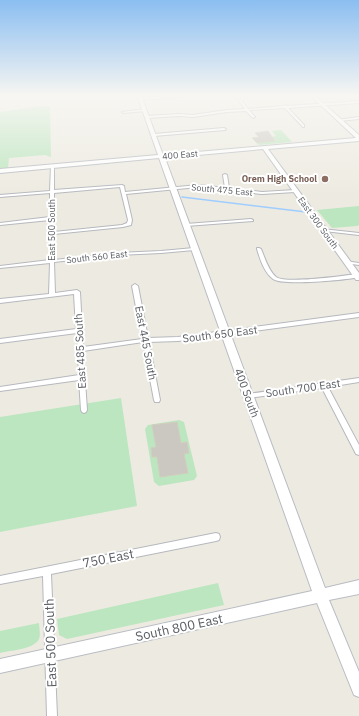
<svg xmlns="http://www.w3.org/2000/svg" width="359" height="716" font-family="'IBM Plex Sans',sans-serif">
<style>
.green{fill:#bce6bf}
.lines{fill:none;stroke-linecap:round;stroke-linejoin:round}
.stream{stroke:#9fcdff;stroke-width:1.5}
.building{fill:#cac8c0;stroke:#d2cebf}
.street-casing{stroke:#b6b8be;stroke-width:2}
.secondary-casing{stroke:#b9bcc3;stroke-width:2}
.primary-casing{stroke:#f6d651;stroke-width:2}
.street{fill:#fff;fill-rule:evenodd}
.secondary{fill:#fff;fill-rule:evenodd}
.primary{fill:#fff8a4;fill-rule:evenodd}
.education-dot{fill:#8d6e63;stroke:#fff;stroke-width:1.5}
.labels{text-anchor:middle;stroke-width:4;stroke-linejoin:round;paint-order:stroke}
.far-street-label{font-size:9px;fill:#595d62;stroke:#fff}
.far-education-label{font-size:9px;font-weight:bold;fill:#785e54;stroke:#fff;text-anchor:end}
.street-label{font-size:11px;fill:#595d62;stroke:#fff}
.near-street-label{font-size:13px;fill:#595d62;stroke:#fff}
</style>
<rect width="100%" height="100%" fill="#edebe1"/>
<g class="green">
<path d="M39 106H50L51 157 45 155 9 158 8 168 0 169V112Z"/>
<path d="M281 130 292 142 259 145 257 143 276 141 272 137 276 136 272 131Z"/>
<path d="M359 206V225L357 226 332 228 317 210Z"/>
<path d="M121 398 137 506 0 532V417Z"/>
<path d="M179 420 184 422 197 476 194 480 159 486 154 482 145 429 148 425Z"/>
<path d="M218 583 224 605 67 639 59 635 57 619Z"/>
<path d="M39 623C39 628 41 634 39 639 33 650 11 650 0 653V631Z"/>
</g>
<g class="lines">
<path class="stream" d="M182 197 306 212"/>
</g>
<g class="building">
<path d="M268 131 275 141 257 143 252 138 259 137 255 133Z"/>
<path d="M177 422 181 443 187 442 189 453 184 454 188 473 160 477 157 457H152L151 448 156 447 152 425Z"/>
</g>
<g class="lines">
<g class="street-casing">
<g id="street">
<path d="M196 95H203L140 100 139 99 140 98Z"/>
<path d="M235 95H237L248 109 284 106 285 105 287 106 359 101V103L288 108 304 125V127H303L285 108 249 110 255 117 253 118 246 111 227 112 193 117 179 116 147 118 145 117 147 116 179 114 193 115 227 110 245 109Z"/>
<path d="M146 109 145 111 124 113 122 112Z"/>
<path d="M359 117V119L339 121 337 120Z"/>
<path d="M224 128 226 129 225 130 154 136 152 135 154 134Z"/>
<path d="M51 165 54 166V190L122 185 124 186 125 192 198 185 225 188 223 175 225 174 227 175 229 188 262 192 295 190 297 191 295 192 262 194 198 187 126 194 132 220 131 225 123 227 54 234V260L118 253 161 251 194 248 196 249 194 250 161 253 118 255 54 262 55 293 77 290 80 292 83 347 142 339 132 286 135 284 138 286 148 338 178 337 359 313V317L178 341 149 342 160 400 159 402H155L154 400 143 342 83 351 87 410 86 412 84 413 82 412 81 410 79 380 0 391V387L79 375 77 333 0 343V339L76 329 74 294 0 303V299L49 294 50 263 0 268V266L50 260V220L0 225V223L50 217V193L0 197V195L50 191ZM120 187 128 220 127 223 122 225 54 232V219L55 218 54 217V193Z"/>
<path d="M251 219 253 220V221L186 226 184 225 186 224Z"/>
<path d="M322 229 359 233V235L324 231 322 230Z"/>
<path d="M257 248H259L261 249C265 258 268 270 276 277 286 284 342 276 357 274L359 275V277C347 280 282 286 273 279 264 272 260 259 257 249Z"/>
<path d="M345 261 359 263V265L345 263Z"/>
<path d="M359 378V382L328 387 359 445V455L356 454 322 388 248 398H246L245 396 246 394H248Z"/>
<path d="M216 533 219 534 220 537 219 540 216 541 51 574 57 716H47L43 576 0 584V576Z"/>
</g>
</g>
<g class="secondary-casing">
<path id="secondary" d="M137 95H141L163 155 356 138 310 95H314L359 135V141L268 149 359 273V280H356L263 149 165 158 325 588 359 580V594L329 600 359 672V697L354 695 317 603 0 673V659L312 591 159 158 0 173V169L158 155Z"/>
</g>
<g class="primary-casing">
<path id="primary" d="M0 95H13L0 97Z"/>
</g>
<use href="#street" class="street"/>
<use href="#secondary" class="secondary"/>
<use href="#primary" class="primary"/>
</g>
<linearGradient id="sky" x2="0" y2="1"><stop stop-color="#8bbef1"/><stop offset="0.49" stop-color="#f7f6f2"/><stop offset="1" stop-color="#f7f6f2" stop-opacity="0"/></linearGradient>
<rect width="359" height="195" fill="url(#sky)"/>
<circle class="education-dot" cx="325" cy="179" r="4"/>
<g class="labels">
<g class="far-street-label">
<text transform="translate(180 155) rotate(-5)" y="3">400 East</text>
<text transform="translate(222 190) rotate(5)" y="3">South 475 East</text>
<text transform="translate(318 223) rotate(54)" y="3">East 300 South</text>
<text transform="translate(52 230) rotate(-90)" y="3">East 500 South</text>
<text transform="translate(97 257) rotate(-6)" y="3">South 560 East</text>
</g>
<g class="far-education-label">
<text x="317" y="182">Orem High School</text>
</g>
<g class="street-label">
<text transform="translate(220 334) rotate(-7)" y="4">South 650 East</text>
<text transform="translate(146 343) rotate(79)" y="4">East 445 South</text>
<text transform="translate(80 351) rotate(-93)" y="4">East 485 South</text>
<text transform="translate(303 388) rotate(-8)" y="4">South 700 East</text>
<text transform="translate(247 393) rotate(70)" y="4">400 South</text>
</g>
<g class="near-street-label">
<text transform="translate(108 558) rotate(-11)" y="5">750 East</text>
<text transform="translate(179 627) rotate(-12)" y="5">South 800 East</text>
<text transform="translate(50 643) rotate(-92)" y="5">East 500 South</text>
</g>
</g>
</svg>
